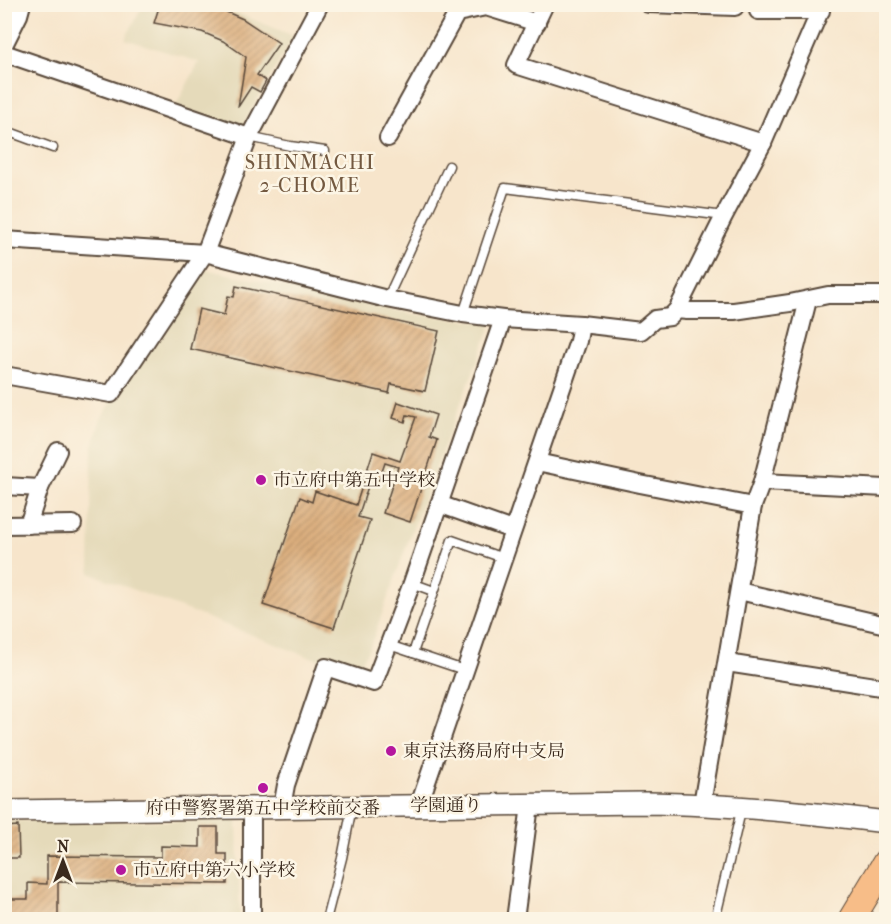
<svg xmlns="http://www.w3.org/2000/svg" width="891" height="924" font-family="'IM FELL French Canon','Noto Serif JP',serif">
<style>
.built{fill:#e5daba}
.building{fill:url(#building-hatch)}
.lines{fill:none;stroke-linecap:round;stroke-linejoin:round}
.service-casing{stroke:#574638;stroke-width:11}
.minor-casing{stroke:#574638;stroke-width:20}
.tertiary-casing{stroke:#574638;stroke-width:24}
.primary-casing{stroke:#574638;stroke-width:28}
.service{stroke:#fff;stroke-width:8}
.minor{stroke:#fff;stroke-width:16}
.tertiary{stroke:#fff;stroke-width:21}
.primary{stroke:#f7bd88;stroke-width:26}
.poi-dot{fill:#b5179e;stroke:#fcf5e5;stroke-width:2}
.labels{text-anchor:middle;stroke-width:5;stroke-linejoin:round;paint-order:stroke}
.poi-label{font-size:18px;fill:#3b2a1e;stroke:#fcf5e5;text-anchor:start}
.street-label{font-size:18px;fill:#3b2a1e;stroke:#fcf5e5}
.neighbourhood-label{font-size:20px;letter-spacing:1.5px;fill:#735940;stroke:#fcf5e5}
</style>
<defs>
<pattern id="building-hatch" width="6" height="6" patternUnits="userSpaceOnUse" patternTransform="scale(1.5)"><rect width="6" height="6" fill="#dcaf7e"/><path d="M-1 1l2-2M0 6l6-6M5 7l2-2" fill="none" stroke="#b48f67"/></pattern>
</defs>
<rect width="100%" height="100%" fill="#fcf5e5"/>
<filter id="ink" filterUnits="userSpaceOnUse"><feTurbulence type="fractalNoise" baseFrequency=".0167" numOctaves="2"/><feDisplacementMap in="SourceGraphic" scale="12" xChannelSelector="R" yChannelSelector="G"/><feConvolveMatrix kernelMatrix="1 2 1 2 8 2 1 2 1" color-interpolation-filters="sRGB"/></filter>
<filter id="wash" filterUnits="userSpaceOnUse"><feTurbulence type="fractalNoise" baseFrequency=".008" numOctaves="4" result="noise"/><feDisplacementMap in="SourceGraphic" scale="24" xChannelSelector="R" yChannelSelector="G"/><feGaussianBlur stdDeviation="1.35" result="paint"/><feColorMatrix in="noise" values="0 0 0 0 0 0 0 0 0 0 0 0 0 0 0 0 0 1.4 0 .05"/><feComposite in="paint" operator="in"/></filter>
<g filter="url(#wash)">
<rect width="100%" height="100%" fill="#f7e5cb"/>
<g class="built">
<path d="M144 4 217 5 294 36 239 131 175 107 199 62 125 39Z"/>
<path d="M195 267 413 314 492 323 419 511 370 647 357 670 307 656 90 573 92 450 101 419Z"/>
<path d="M4 821H237L240 919H5Z"/>
</g>
<g id="blocks">
<g class="building">
<path d="M160 4H208L243 19 279 43 257 75 266 81 260 92 251 87 238 107 246 57 223 41 202 32 154 23Z"/>
<path d="M236 286 439 331 425 391 391 384 389 393 190 349 199 309 224 315 228 296 234 297Z"/>
<path d="M398 402 436 415 429 437 437 440 410 522 383 513 398 467 385 463 379 480 371 477 358 517 370 520 334 628 263 605 300 497 312 502 315 491 356 505 373 452 400 461 416 417 407 415 405 422 393 418Z"/>
<path d="M18 826 19 858H4V827Z"/>
<path d="M200 827H218V854H227V884L58 882V920H4V899H28V883L47 884V856L161 857V846L200 847Z"/>
</g>
</g>
</g>
<g filter="url(#ink)">
<use href="#blocks" fill-opacity="0" stroke="#574638" stroke-width="1.5"/>
<g class="lines">
<g class="service-casing">
<g id="service">
<path d="M4 130 53 148"/>
<path d="M249 137 290 146 325 151"/>
<path d="M387 299 449 166"/>
<path d="M463 314 505 188 724 216"/>
<path d="M412 583 434 591"/>
<path d="M389 645 464 670"/>
<path d="M413 653 452 540 503 558"/>
<path d="M326 920 342 858 352 807"/>
<path d="M715 920 742 807"/>
</g>
</g>
<g class="minor-casing">
<g id="minor">
<path d="M545 4 516 65 763 143"/>
<path d="M648 4 735 7"/>
<path d="M758 11H821"/>
<path d="M4 45 19 15 22 4"/>
<path d="M4 53 249 137"/>
<path d="M388 138 457 13 486 7 537 23"/>
<path d="M4 240 205 253 387 299 463 314 503 319 581 324 641 331 655 319 670 317 677 310 724 216 763 143 823 4"/>
<path d="M677 310 687 311H734L790 303 828 295H886"/>
<path d="M4 375 111 394 205 253 249 137 320 4"/>
<path d="M537 462 640 484 753 506"/>
<path d="M762 482 886 488"/>
<path d="M4 486 40 488"/>
<path d="M439 504 512 530"/>
<path d="M4 525 73 524"/>
<path d="M28 525 40 488 58 451"/>
<path d="M739 591 886 625"/>
<path d="M727 663 881 687 886 690"/>
<path d="M702 804 753 506 762 482 808 300"/>
<path d="M419 805 578 341 581 324"/>
<path d="M282 807 286 785 326 667 374 683 412 583 503 319"/>
<path d="M252 808V920"/>
<path d="M515 920 530 805"/>
</g>
</g>
<g class="tertiary-casing">
<path id="tertiary" d="M4 811 646 803C727 804 806 812 886 822"/>
</g>
<g class="primary-casing">
<path id="primary" d="M851 920 886 862"/>
</g>
<use href="#service" class="service"/>
<use href="#minor" class="minor"/>
<use href="#tertiary" class="tertiary"/>
<use href="#primary" class="primary"/>
</g>
</g>
<g class="poi-dot">
<circle cx="261" cy="480" r="6"/>
<circle cx="391" cy="751" r="6"/>
<circle cx="263" cy="788" r="6"/>
<circle cx="121" cy="870" r="6"/>
</g>
<g class="labels">
<g class="poi-label">
<text x="273" y="486">市立府中第五中学校</text>
<text x="403" y="757">東京法務局府中支局</text>
<text x="263" y="814" text-anchor="middle">府中警察署第五中学校前交番</text>
<text x="133" y="876">市立府中第六小学校</text>
</g>
<g class="street-label">
<text x="446" y="811">学園通り</text>
</g>
<g class="neighbourhood-label">
<text x="310" y="169">SHINMACHI<tspan x="310" dy="23">2-CHOME</tspan></text>
</g>
</g>
<rect width="891" height="924" fill="none" stroke="#fcf5e5" stroke-width="24"/>
<g transform="translate(63 861)" stroke="#fcf5e5" stroke-width="4.5" paint-order="stroke">
<path d="M0-4.5L10 22L0 15L-10 22Z" fill="#3b2a1e"/>
<text y="-9" font-size="16" font-weight="bold" text-anchor="middle" fill="#3b2a1e">N</text>
</g>
</svg>
